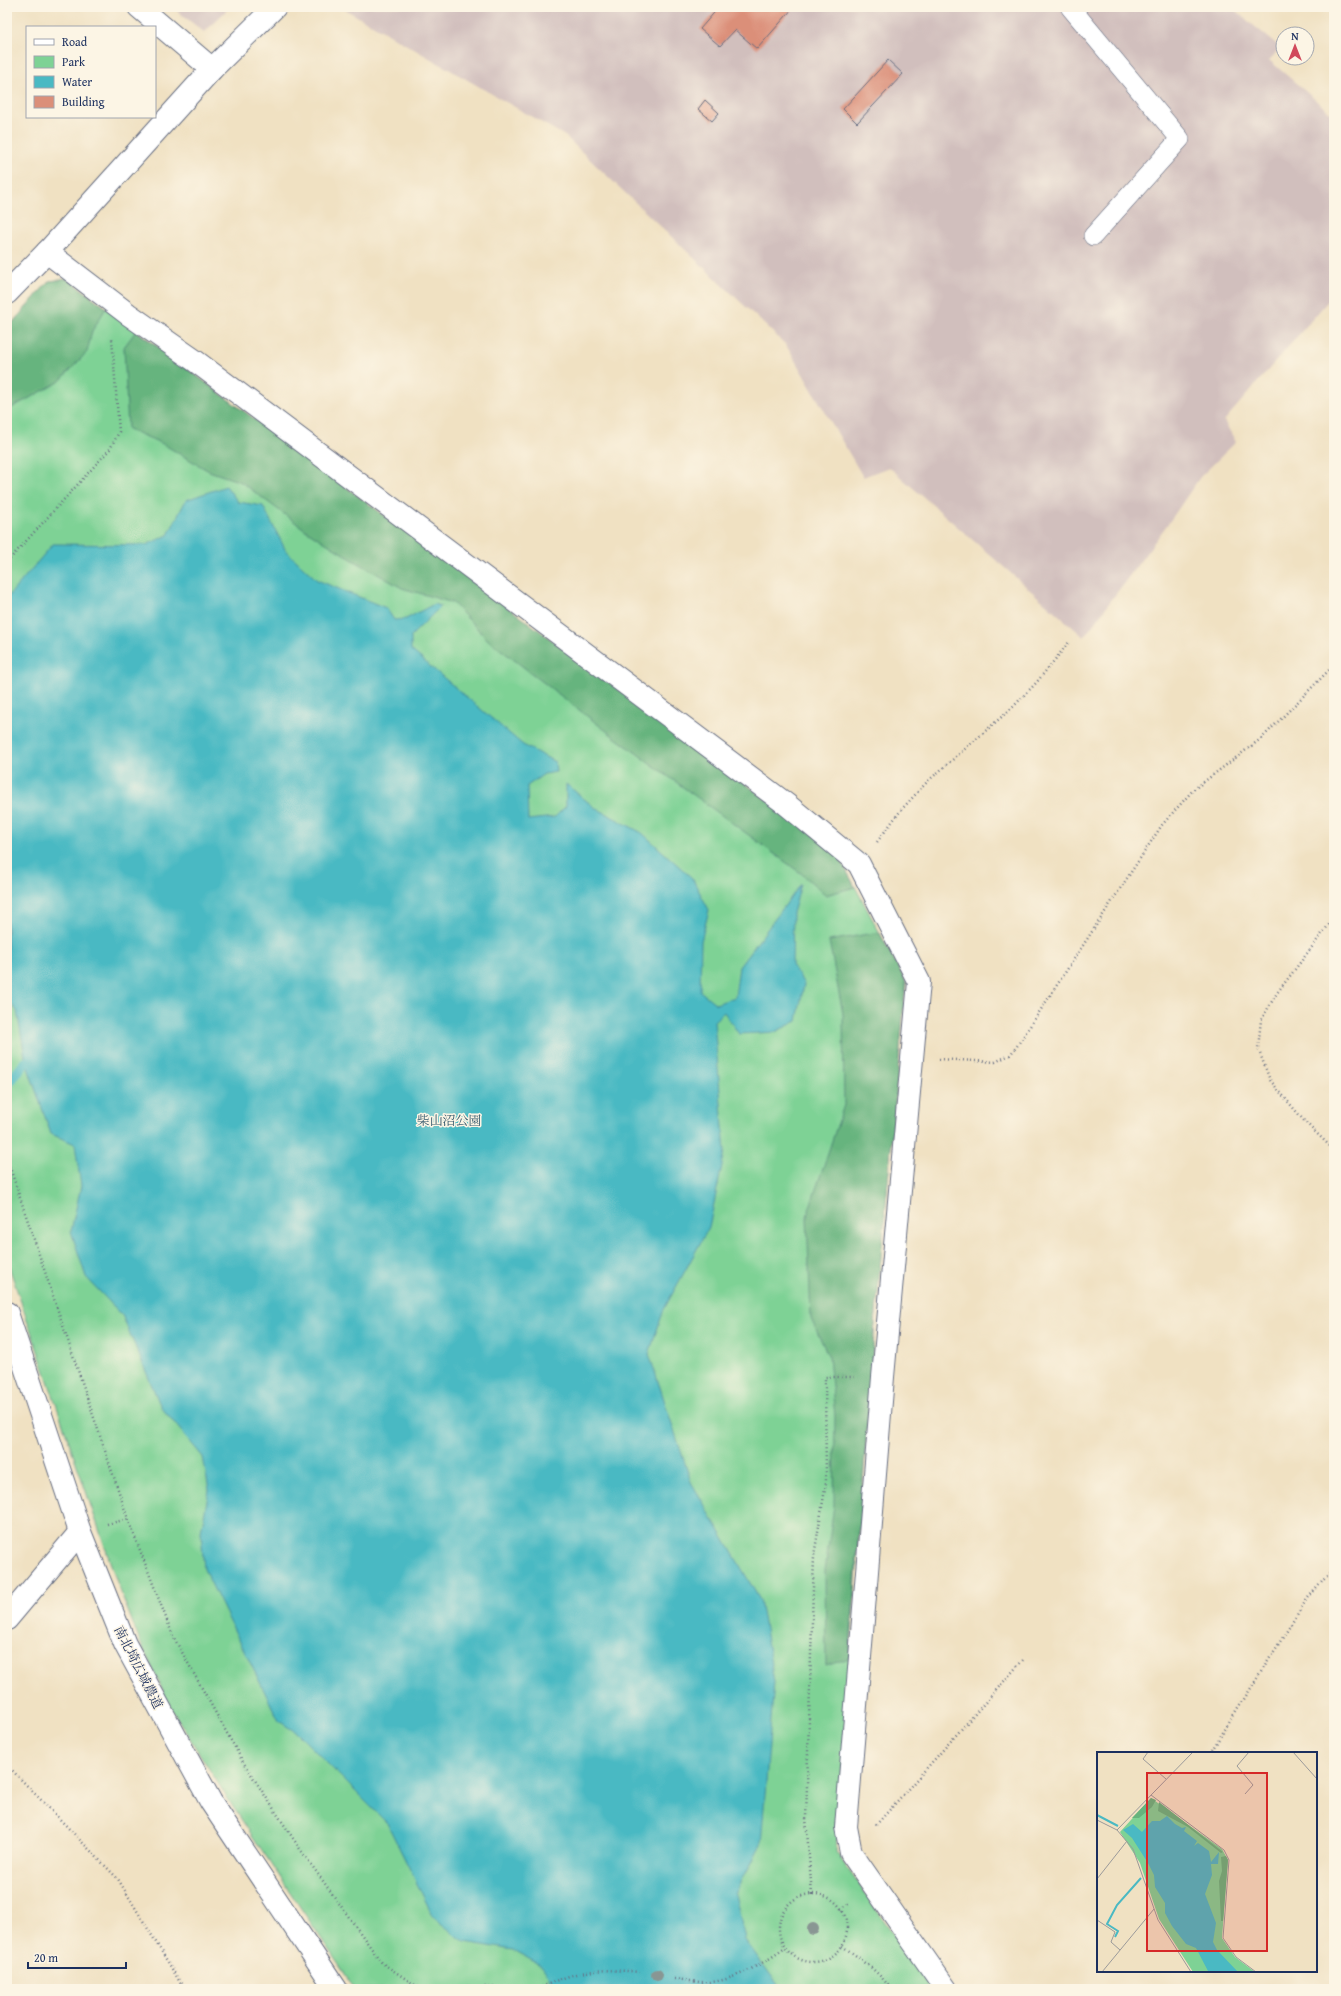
<svg xmlns="http://www.w3.org/2000/svg" width="1341" height="1996" font-family="'Gentium Book Plus','Noto Serif JP',serif">
<style>
.industrial{fill:#d1bfbd}
.green{fill:#7ed295;stroke:#4c807a}
.forest{fill:#66b47e;stroke:#40726e}
.water{fill:#4ab9c3;stroke:#327490}
.lines{fill:none;stroke-linecap:round;stroke-linejoin:round}
.stream{stroke:#4ab9c3;stroke-width:10}
.building{fill:#db8f79}
.service-casing{stroke:#666d81;stroke-width:20}
.minor-casing{stroke:#666d81;stroke-width:24}
.tertiary-casing{stroke:#666d81;stroke-width:24}
.path{stroke:#666d81;stroke-width:2.5;stroke-dasharray:1 3;stroke-linecap:butt}
.service{stroke:#fff;stroke-width:19}
.minor{stroke:#fff;stroke-width:22}
.tertiary{stroke:#fff;stroke-width:22}
.tree{fill:#899693}
.labels{text-anchor:middle;stroke-width:3;stroke-linejoin:round;paint-order:stroke}
.park-label{font-size:13px;fill:#34586c;stroke:#fcf5e5}
.street-label{font-size:13px;fill:#1b2f5e;stroke:#fcf5e5}
.inset-river{fill:none;stroke:#4ab9c3;stroke-width:2}
.inset-road{fill:none;stroke:#9b9a9a;stroke-width:1}
.view{fill:#d62828;fill-opacity:0.15;stroke:#d62828;stroke-width:2}
.inset-edge{fill:none;stroke:#1b2f5e;stroke-width:2}
</style>
<rect width="100%" height="100%" fill="#fcf5e5"/>
<filter id="ink" filterUnits="userSpaceOnUse"><feTurbulence type="fractalNoise" baseFrequency=".025" numOctaves="2"/><feDisplacementMap in="SourceGraphic" scale="8" xChannelSelector="R" yChannelSelector="G"/><feConvolveMatrix kernelMatrix="1 2 1 2 8 2 1 2 1" color-interpolation-filters="sRGB"/></filter>
<filter id="wash" filterUnits="userSpaceOnUse"><feTurbulence type="fractalNoise" baseFrequency=".012" numOctaves="4" result="noise"/><feDisplacementMap in="SourceGraphic" scale="16" xChannelSelector="R" yChannelSelector="G"/><feGaussianBlur stdDeviation="0.9" result="paint"/><feColorMatrix in="noise" values="0 0 0 0 0 0 0 0 0 0 0 0 0 0 0 0 0 1.4 0 .05"/><feComposite in="paint" operator="in"/></filter>
<g filter="url(#wash)">
<rect width="100%" height="100%" fill="#f0e1c2"/>
<g class="industrial">
<path d="M172 7H230L204 32Z"/>
<path d="M341 7H1231L1281 48 1269 60 1334 116V294L1224 421 1236 442 1200 477 1172 518 1084 637 889 467 863 477 786 345 565 136Z"/>
</g>
<path class="green" d="M68 279 406 533 836 851 906 982 874 1334 836 1852 932 1989H355L233 1807 172 1710 140 1642 117 1582 7 1261V329L49 281Z"/>
<g class="forest">
<path d="M68 279 106 308 92 331 87 352 59 382 13 407 7 412V329L49 281Z"/>
<path d="M136 331 836 851 855 887 826 895 802 874 613 736 487 639 453 603 402 588 353 560 307 531 241 482 209 471 161 443 128 429 124 347Z"/>
<path d="M879 932 906 982 874 1334 849 1658 826 1666 825 1571 834 1505 835 1416 829 1357 811 1319 807 1216 844 1105 843 1014 829 941Z"/>
</g>
<path class="water" d="M226 486 238 502 263 506 286 551 317 580 386 608 394 620 406 619 434 604 441 606 411 636V650L523 745 555 762 556 772 544 774 527 786 528 820 555 817 566 806V784L594 807 642 833 692 878 709 910 701 941 700 991 716 1004 735 997 739 967 801 884 793 913 792 965 804 984 797 1021 775 1032 739 1034 724 1012 714 1021 725 1151 709 1227 664 1309 649 1354 691 1482 760 1600 774 1682 761 1844 735 1894 745 1940 781 1989H557L542 1966 513 1950 465 1942 434 1918 387 1823 297 1733 279 1721 204 1569 201 1532 209 1490 203 1457 161 1407 122 1315 86 1277 71 1231 81 1186 75 1144 51 1134 26 1062 17 1011 7 999V598L53 544 146 545 168 535 186 500Z"/>
<g class="lines">
<path class="stream" d="M7 1085 26 1062"/>
</g>
<g id="blocks">
<g class="building">
<path d="M719 7H794L757 49 735 30 720 46 700 29Z"/>
<path d="M888 60 903 74 857 123 843 109Z"/>
<path d="M705 100 719 113 712 121 698 109Z"/>
</g>
</g>
</g>
<g filter="url(#ink)">
<use href="#blocks" fill-opacity="0" stroke="#666d81" stroke-width="1"/>
<g class="lines">
<g class="service-casing">
<path id="service" d="M1070 7 1180 139 1093 236"/>
</g>
<g class="minor-casing">
<g id="minor">
<path d="M139 7 212 69"/>
<path d="M47 252 128 314 194 360 786 804 859 864 919 982 883 1377 846 1827 851 1853 946 1989"/>
<path d="M7 1619 80 1532"/>
</g>
</g>
<g class="tertiary-casing">
<g id="tertiary">
<path d="M7 293 47 252 212 69 275 7"/>
<path d="M7 1313 80 1532 125 1644 211 1802 336 1989"/>
</g>
</g>
<g class="path">
<path d="M7 562 110 449 119 432 112 338"/>
<path d="M877 842 901 810 928 781 1013 707 1036 683 1070 641"/>
<path d="M1334 918 1277 993 1261 1020 1258 1048 1270 1080 1305 1122 1334 1150"/>
<path d="M939 1059 995 1062 1010 1055 1017 1046 1162 825 1193 790 1262 738 1334 665"/>
<path d="M7 1159 128 1519 173 1636 243 1762 300 1849 382 1963 421 1989"/>
<path d="M107 1524 128 1519"/>
<path d="M1212 1750 1307 1599 1334 1568"/>
<path d="M7 1765 118 1879 184 1989"/>
<path d="M876 1825 1023 1660"/>
<circle cx="813" cy="1928" r="34"/>
<path d="M812 1895 806 1818 814 1556 826 1483 825 1377H854"/>
<path d="M841 1909 850 1903"/>
<path d="M842 1946C860 1958 878 1971 891 1989"/>
<path d="M674 1979C686 1980 699 1983 711 1982 735 1980 766 1962 785 1948"/>
<path d="M477 1989C485 1986 494 1986 502 1989"/>
<path d="M538 1989C576 1970 597 1968 639 1972"/>
</g>
<use href="#service" class="service"/>
<use href="#minor" class="minor"/>
<use href="#tertiary" class="tertiary"/>
</g>
<g class="tree">
<circle cx="813" cy="1929" r="6"/>
<circle cx="657" cy="1975" r="6"/>
</g>
</g>
<g class="labels">
<g class="park-label">
<text x="449" y="1125">柴山沼公園</text>
</g>
<g class="street-label">
<text transform="translate(139 1667) rotate(63)" y="5">南北埼広域農道</text>
</g>
</g>
<g transform="translate(1097 1752)">
<rect width="220" height="220" fill="#f0e1c2"/>
<path d="M54 46 125 97 131 108 125 186 138 205 158 220H96L62 167 43 111 23 80Z" fill="#7ed295"/>
<path d="M54 46 59 48 55 55 42 66H35ZM62 50 126 100 124 101 91 75 61 59ZM129 104 131 108 126 169H124L122 129 125 119 124 105Z" fill="#66b47e"/>
<path d="M70 64 78 72 85 76 89 75 87 79 100 89 97 94 101 91 112 99 114 110 122 100 121 112H114L115 123 108 142 119 171 116 190 120 198 141 220 111 219 99 196 89 192 75 174 68 161V151L58 135 57 123 51 111 35 86 26 78 36 72 45 80 55 69H63Z" fill="#4ab9c3"/>
<path class="inset-river" d="M0 63 21 74M18 185 21 179 10 172 20 153 44 126"/>
<path class="inset-road" d="M51 0 46 7 69 27M196 0 220 27M148 42 156 33 140 14 152 0M54 43 127 98 132 108 126 186 139 205 159 220M0 68 20 78 36 97 61 168 94 220M20 78 96 0M0 127 30 89M0 168 18 180 14 190 23 198M5 220 57 157"/>
<path class="view" d="M50 21H170V199H50Z"/>
<rect width="220" height="220" class="inset-edge"/>
</g>
<rect width="1341" height="1996" fill="none" stroke="#fcf5e5" stroke-width="24"/>
<rect x="26" y="26" width="130" height="92" fill="#fcf5e5" stroke="#a2a6af"/>
<rect x="34" y="39" width="20" height="6" fill="#ffffff" stroke="#a2a6af"/>
<text x="62" y="46" font-size="12" fill="#1b2f5e">Road</text>
<rect x="34" y="56" width="20" height="12" fill="#7ed295" stroke="#a2a6af"/>
<text x="62" y="66" font-size="12" fill="#1b2f5e">Park</text>
<rect x="34" y="76" width="20" height="12" fill="#4ab9c3" stroke="#a2a6af"/>
<text x="62" y="86" font-size="12" fill="#1b2f5e">Water</text>
<rect x="34" y="96" width="20" height="12" fill="#db8f79" stroke="#a2a6af"/>
<text x="62" y="106" font-size="12" fill="#1b2f5e">Building</text>
<g transform="translate(1295 46)"><circle r="19" fill="#fcf5e5" stroke="#a2a6af"/>
<path d="M0-3L7 15L0 10L-7 15Z" fill="#d1495b"/>
<text y="-6" font-size="11" font-weight="bold" text-anchor="middle" fill="#1b2f5e">N</text>
</g>
<path d="M28 1962v6h98v-6" fill="none" stroke="#1b2f5e" stroke-width="2"/>
<text x="34" y="1962" font-size="12" fill="#1b2f5e" stroke="#fcf5e5" stroke-width="3" paint-order="stroke">20 m</text>
</svg>
